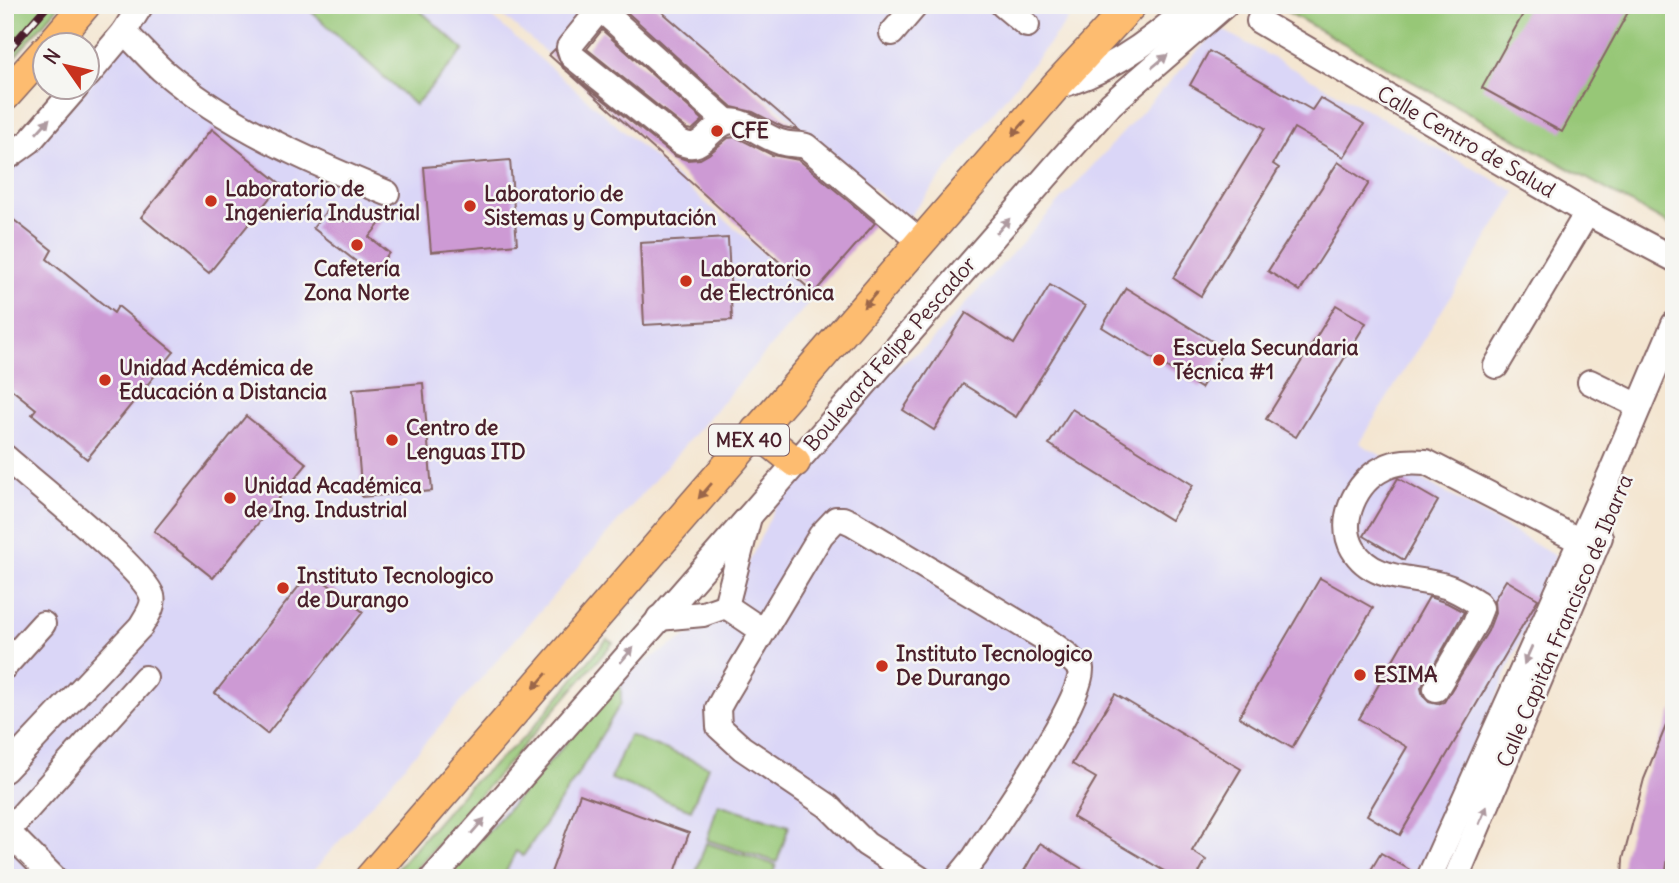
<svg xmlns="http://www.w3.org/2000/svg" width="1679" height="883" font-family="Delius,sans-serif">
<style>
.built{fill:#dad6f7}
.green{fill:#97c777;stroke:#707351;stroke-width:2}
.building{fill:#cd9ad4}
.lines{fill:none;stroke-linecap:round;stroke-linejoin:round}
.minor-casing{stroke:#866565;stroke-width:28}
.major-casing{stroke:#866565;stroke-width:33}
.minor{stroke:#fff;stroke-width:24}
.major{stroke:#fdbc70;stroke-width:30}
.rail-casing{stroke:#4a1f2b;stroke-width:8}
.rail{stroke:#f6f6f2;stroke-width:5;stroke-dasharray:16;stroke-linecap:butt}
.oneway{fill:#ae9aa0}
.oneway2{fill:#9b664a}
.poi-dot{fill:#c8321e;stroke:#f6f6f2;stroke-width:2.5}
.labels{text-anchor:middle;stroke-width:5;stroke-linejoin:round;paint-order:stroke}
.shield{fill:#f6f6f2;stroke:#7e6067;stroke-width:2}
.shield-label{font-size:19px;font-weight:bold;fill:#4a1f2b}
.poi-label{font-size:21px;font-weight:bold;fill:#4a1f2b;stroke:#f6f6f2;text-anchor:start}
.street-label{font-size:21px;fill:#4a1f2b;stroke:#f6f6f2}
</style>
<rect width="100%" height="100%" fill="#f6f6f2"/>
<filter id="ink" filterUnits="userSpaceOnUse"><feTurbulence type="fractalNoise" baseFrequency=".0143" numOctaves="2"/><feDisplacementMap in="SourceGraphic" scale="14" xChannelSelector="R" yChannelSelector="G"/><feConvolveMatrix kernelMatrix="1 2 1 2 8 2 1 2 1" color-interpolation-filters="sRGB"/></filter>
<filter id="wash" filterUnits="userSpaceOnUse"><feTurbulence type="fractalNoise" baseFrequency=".00686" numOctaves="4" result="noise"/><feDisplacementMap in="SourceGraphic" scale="28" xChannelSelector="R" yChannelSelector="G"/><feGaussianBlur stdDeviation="1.57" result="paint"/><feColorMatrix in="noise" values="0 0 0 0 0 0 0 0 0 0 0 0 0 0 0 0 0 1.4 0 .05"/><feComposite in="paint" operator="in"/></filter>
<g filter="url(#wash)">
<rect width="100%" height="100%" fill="#f4e6d1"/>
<g class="built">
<path d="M152 5H478L814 297 307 878H5V163L38 142 107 66Z"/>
<path d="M490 5H591L549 55Z"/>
<path d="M655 5H1080L908 218Z"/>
<path d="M1219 28 1516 192 1359 443 1556 556 1420 878H442L619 677 699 629 738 585 777 503 887 373 926 347Z"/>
</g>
<g class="green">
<path d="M9 5H60L5 68V9Z"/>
<path d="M304 5H414L464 50 415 105Z"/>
<path d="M1275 5H1674V227Z"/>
<path d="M607 639 613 643 408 878H389L468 787 526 736Z"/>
<path d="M621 681V703L575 779 523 856 516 851 503 878H447Z"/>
<path d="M629 735 708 766 691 810 611 779Z"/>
<path d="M718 804 789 826 777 862 707 840Z"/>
<path d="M706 843 776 865 772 878H694Z"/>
</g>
<g id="blocks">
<g class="building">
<path d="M619 5H654L799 130 783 127 753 112 732 107Z"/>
<path d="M1528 5H1632L1562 132 1482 88Z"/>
<path d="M602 30 703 120 692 130 687 129 587 49Z"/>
<path d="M555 49 563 68 675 156 687 160 700 159 709 154 728 138 736 137 772 155 799 160 875 223 814 293 549 55Z"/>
<path d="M1209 51 1312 110 1320 98 1364 124 1344 157 1294 128 1273 164 1279 168 1201 296 1173 278 1265 128 1190 85Z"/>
<path d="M212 129 281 184 209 273 141 217Z"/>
<path d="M510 160 517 244 431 252 424 167Z"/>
<path d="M1338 162 1369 183 1300 291 1268 271Z"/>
<path d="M358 204 381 222 369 237 389 253 372 274 313 228 328 209 344 221Z"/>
<path d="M5 213 52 250 47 259 114 313 118 306 174 352 87 459 32 414 36 409 5 384Z"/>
<path d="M728 238 732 320 644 325 640 243Z"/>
<path d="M1050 285 1085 306 1016 417 963 384 934 430 903 410 966 313 1014 344Z"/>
<path d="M1126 288 1225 349 1201 388 1102 327Z"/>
<path d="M1336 305 1366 323 1296 437 1266 419Z"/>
<path d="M423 383 432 491 362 497 353 389Z"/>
<path d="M1072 409 1193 485 1171 520 1049 444Z"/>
<path d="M246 416 307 464 213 578 154 531Z"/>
<path d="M1398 478 1438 501 1404 560 1364 536Z"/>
<path d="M311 571 363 612 267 734 215 693Z"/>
<path d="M1320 578 1373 608 1292 748 1239 717Z"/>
<path d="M1506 580 1538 599 1400 835 1367 815 1407 747 1359 719 1429 597 1447 603 1464 612 1421 688 1423 696 1429 702 1437 704 1444 702 1488 631 1495 613 1494 600Z"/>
<path d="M1115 694 1241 769 1192 851 1206 860 1196 878H1176L1073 817 1096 778 1072 764Z"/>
<path d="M1673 709 1674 816 1665 878H1622L1623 859 1644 779Z"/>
<path d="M580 794 689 833 673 878H549Z"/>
<path d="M1040 843 1097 878H1020Z"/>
<path d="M1381 853 1415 873 1414 878H1366Z"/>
</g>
</g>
</g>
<g filter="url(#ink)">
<use href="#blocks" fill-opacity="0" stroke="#866565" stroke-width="2"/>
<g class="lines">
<g class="minor-casing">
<g id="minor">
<path d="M1003 5 1027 25"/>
<path d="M1259 21 1587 213 1674 259"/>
<path d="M124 32C137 44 149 58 162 70 227 126 309 161 387 193"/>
<path d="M892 33 916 5"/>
<path d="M88 75 124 32 141 5"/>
<path d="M1055 87C1107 74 1152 41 1191 5"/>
<path d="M727 122 604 12 595 15 569 47 572 56 680 142C703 154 707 128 727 122 743 117 768 141 784 143 791 145 799 144 806 146L921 242"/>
<path d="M5 159 30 141 76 88"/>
<path d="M1496 366 1587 213"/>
<path d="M1590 382 1639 406"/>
<path d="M5 457C31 480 145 570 152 596 155 606 146 617 141 626L5 770"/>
<path d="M726 606 763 631"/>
<path d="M659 618 703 614 726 606 749 517"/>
<path d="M5 666 43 624"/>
<path d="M1436 689 1475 623 1481 608 1478 603C1468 597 1456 589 1445 586 1414 576 1373 583 1353 549 1337 521 1356 481 1384 468 1397 461 1411 461 1426 462L1594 548"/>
<path d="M5 829 54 878"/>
<path d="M5 834 145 678"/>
<path d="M433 878 1059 162 1111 104 1225 5"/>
<path d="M919 878 866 844 828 806 742 748 719 727 718 708 724 697 821 535 836 519H843L852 523 1044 638 1066 654 1081 669C1082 704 997 822 975 857L958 878"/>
<path d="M1429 878 1613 468 1674 324"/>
<path d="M1456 878 1600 537"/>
</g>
</g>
<g class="major-casing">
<g id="major">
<path d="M50 46 85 5"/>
<path d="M5 96 46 50"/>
<path d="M756 431 795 462"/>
<path d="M370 878 1055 87 1131 5"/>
</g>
</g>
<use href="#minor" class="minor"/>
<use href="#major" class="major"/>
<g class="rail-casing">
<path id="rail" d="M5 54 48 5"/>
</g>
<use href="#rail" class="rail"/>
</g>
<defs><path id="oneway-solid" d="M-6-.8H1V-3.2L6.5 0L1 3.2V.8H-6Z" transform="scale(1.75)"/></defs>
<g class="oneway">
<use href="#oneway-solid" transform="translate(1160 61) rotate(-40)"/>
<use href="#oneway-solid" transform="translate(43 126) rotate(-48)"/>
<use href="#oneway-solid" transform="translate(1003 226) rotate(-49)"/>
<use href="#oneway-solid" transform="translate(627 655) rotate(-49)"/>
<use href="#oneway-solid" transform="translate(1528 655) rotate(114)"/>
<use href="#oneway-solid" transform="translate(1483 815) rotate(-67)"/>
<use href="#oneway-solid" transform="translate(478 826) rotate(-49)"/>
</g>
<g class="oneway2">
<use href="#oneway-solid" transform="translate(1019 128) rotate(131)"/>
<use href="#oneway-solid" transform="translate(870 300) rotate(131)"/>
<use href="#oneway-solid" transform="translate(705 491) rotate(131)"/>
<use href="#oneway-solid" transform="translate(540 681) rotate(131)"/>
</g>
</g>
<g class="poi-dot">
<circle cx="717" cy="131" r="7"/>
<circle cx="211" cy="201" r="7"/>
<circle cx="470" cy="206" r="7"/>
<circle cx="357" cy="245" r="7"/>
<circle cx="686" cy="281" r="7"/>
<circle cx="1159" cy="360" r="7"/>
<circle cx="105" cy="380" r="7"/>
<circle cx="392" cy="440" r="7"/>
<circle cx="230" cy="498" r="7"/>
<circle cx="283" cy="588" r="7"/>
<circle cx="882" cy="666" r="7"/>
<circle cx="1360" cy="675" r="7"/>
</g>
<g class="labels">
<rect class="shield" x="709" y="424.5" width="80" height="31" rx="5"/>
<g class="shield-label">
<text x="749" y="447">MEX 40</text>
</g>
<g class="poi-label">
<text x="731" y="138">CFE</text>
<text x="225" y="196">Laboratorio de<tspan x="225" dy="24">Ingeniería Industrial</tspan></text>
<text x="484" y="201">Laboratorio de<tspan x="484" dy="24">Sistemas y Computación</tspan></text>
<text x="357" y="276" text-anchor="middle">Cafetería<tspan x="357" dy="24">Zona Norte</tspan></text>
<text x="700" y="276">Laboratorio<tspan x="700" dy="24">de Electrónica</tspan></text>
<text x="1173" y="355">Escuela Secundaria<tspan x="1173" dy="24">Técnica #1</tspan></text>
<text x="119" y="375">Unidad Acdémica de<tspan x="119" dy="24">Educación a Distancia</tspan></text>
<text x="406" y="435">Centro de<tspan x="406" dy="24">Lenguas ITD</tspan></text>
<text x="244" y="493">Unidad Académica<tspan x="244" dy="24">de Ing. Industrial</tspan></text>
<text x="297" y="583">Instituto Tecnologico<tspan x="297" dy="24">de Durango</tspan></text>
<text x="896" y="661">Instituto Tecnologico<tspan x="896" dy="24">De Durango</tspan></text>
<text x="1374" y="682">ESIMA</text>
</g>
<g class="street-label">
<text transform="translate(1466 142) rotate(30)" y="7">Calle Centro de Salud</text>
<text transform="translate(890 354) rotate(-49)" y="7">Boulevard Felipe Pescador</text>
<text transform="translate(1565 621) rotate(-67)" y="7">Calle Capitán Francisco de Ibarra</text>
</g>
</g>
<rect width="1679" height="883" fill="none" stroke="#f6f6f2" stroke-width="28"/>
<g transform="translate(66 66) rotate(304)"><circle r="33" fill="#f6f6f2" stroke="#b1a0a2" stroke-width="2"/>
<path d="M0-5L12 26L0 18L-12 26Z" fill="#c8321e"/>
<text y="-10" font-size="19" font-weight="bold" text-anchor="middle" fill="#4a1f2b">N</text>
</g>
</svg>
